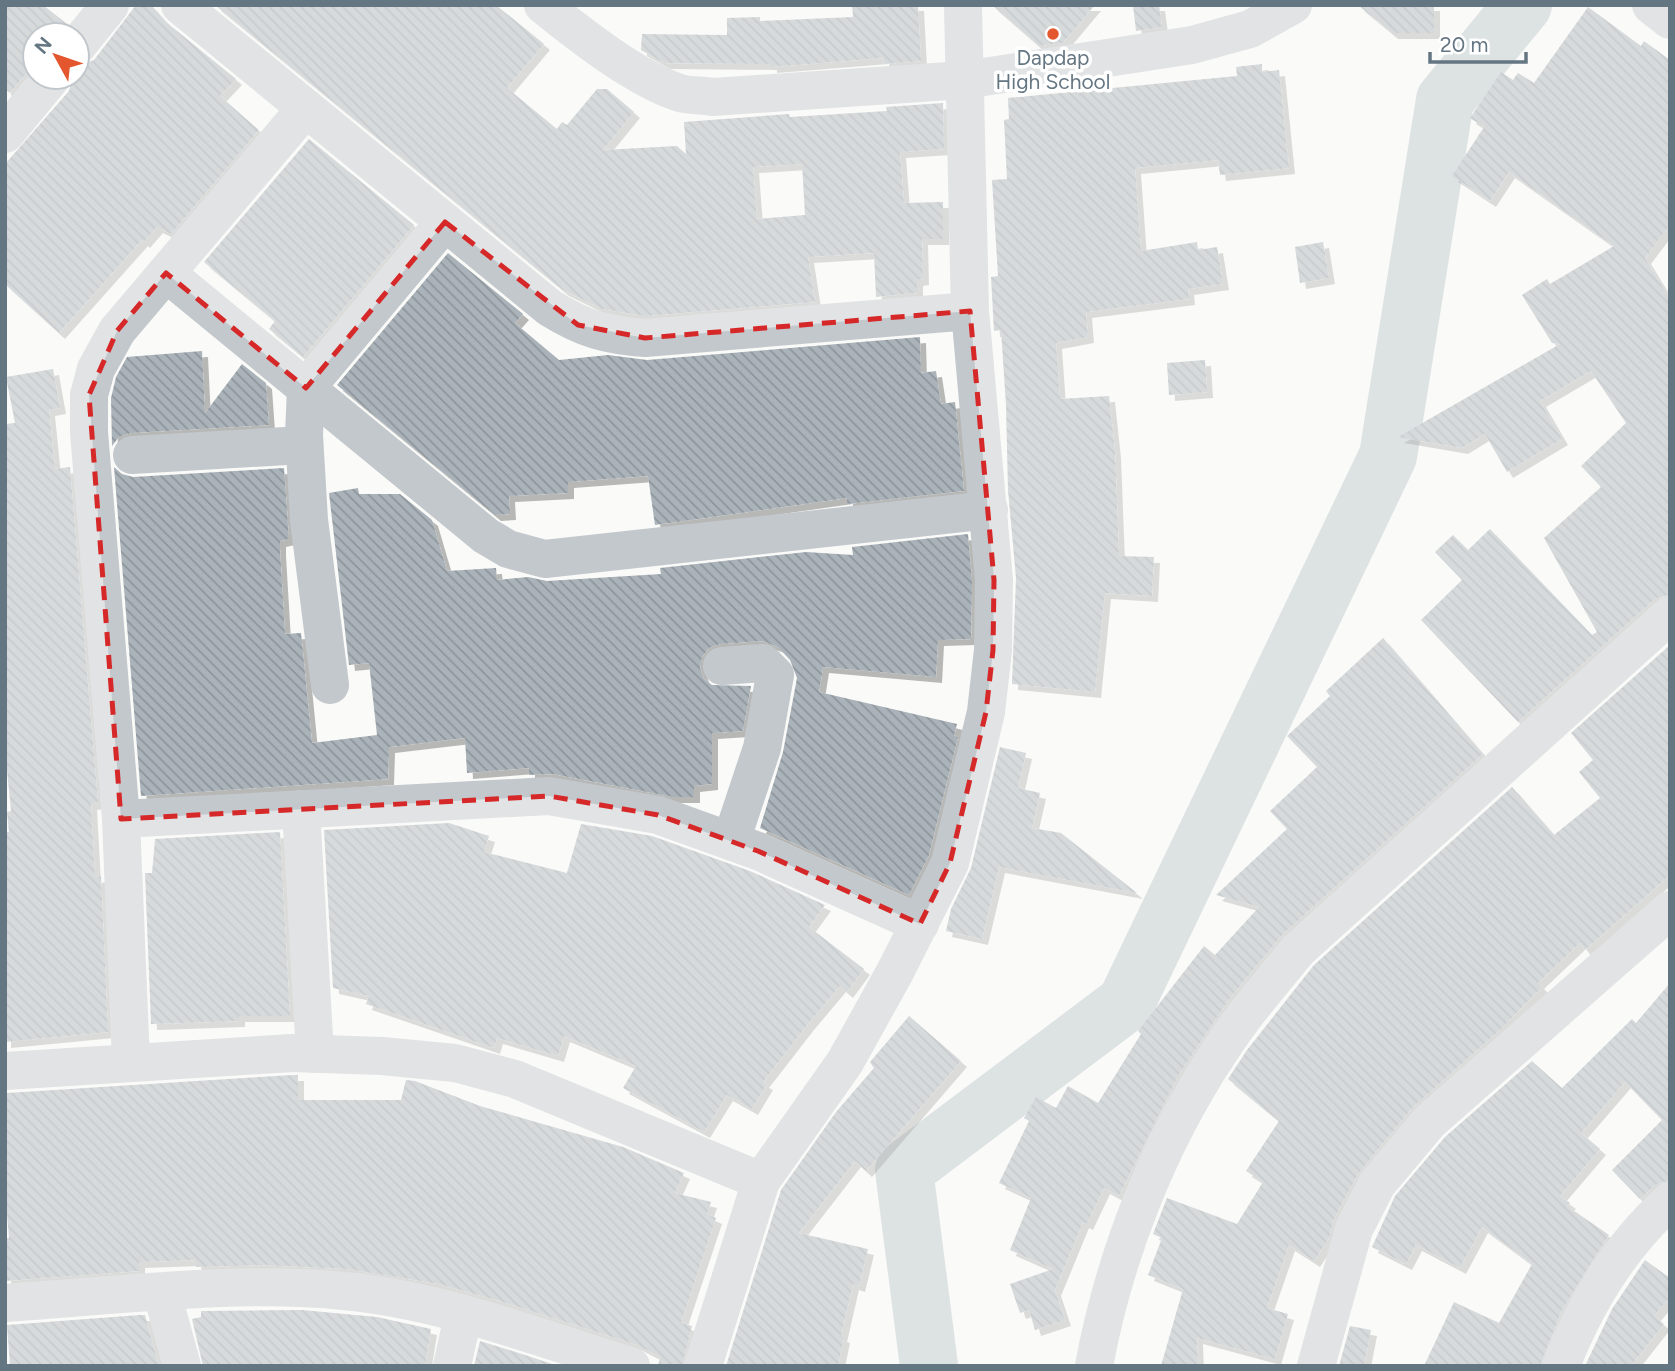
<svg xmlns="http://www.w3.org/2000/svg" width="1675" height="1371" font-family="Figtree,sans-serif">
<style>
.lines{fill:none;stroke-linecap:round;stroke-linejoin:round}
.river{stroke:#bbc7cb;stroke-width:58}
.building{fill:url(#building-back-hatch);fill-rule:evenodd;filter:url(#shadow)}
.minor{stroke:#c3c8cc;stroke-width:38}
.marked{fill:none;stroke:#d62828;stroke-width:5;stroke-dasharray:14 9;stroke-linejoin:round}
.poi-dot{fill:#e4572e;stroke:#fff;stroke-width:2.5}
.labels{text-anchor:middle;stroke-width:7;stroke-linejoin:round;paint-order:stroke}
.poi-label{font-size:21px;fill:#657683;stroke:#fff}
</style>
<defs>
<pattern id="building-back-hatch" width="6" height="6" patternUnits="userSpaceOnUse" patternTransform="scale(1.75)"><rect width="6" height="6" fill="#aab3b9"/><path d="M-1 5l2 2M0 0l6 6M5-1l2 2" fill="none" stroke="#8e969c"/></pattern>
<filter id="shadow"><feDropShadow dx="6" dy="6" stdDeviation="0" flood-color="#0004"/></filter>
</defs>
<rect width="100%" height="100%" fill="#fafaf8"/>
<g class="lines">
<path class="river" d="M929 1366 904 1170 1126 1003 1388 456 1445 100 1523 5"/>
</g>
<g class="building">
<path d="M5 5H43L67 24 59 35H35V63L10 93 5 89Z"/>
<path d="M136 5H151L166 22 236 79 220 96 259 130 171 234 157 227 144 242 142 240 59 333 5 284V164L69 91 73 77H77V67L94 60Z"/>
<path d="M215 5H496L544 44 507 88 557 129 562 122 567 125 597 89H607L634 112 603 150 677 146 686 154 684 122 789 114 790 117 887 111 886 107 943 103 944 149 900 152 904 203 943 202V239H922L923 279 917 280V293L876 297 874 253 808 257 815 302 645 316 602 309 563 290ZM802 164 805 215 757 219 753 167Z"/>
<path d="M852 5H918L921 61 884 64 883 58 771 67V64L664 63 641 50 642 34 727 35V18L760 17V21L853 17Z"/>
<path d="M992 5H1095L1063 43 1039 46Z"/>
<path d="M1133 5H1159L1162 27 1136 31Z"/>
<path d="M1358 5H1434V33H1392Z"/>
<path d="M1588 7 1641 46 1644 41 1670 60V225L1645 258 1670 299V594L1655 599 1518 722 1421 620 1462 580 1435 552 1453 535 1468 550 1490 529 1592 635 1597 632 1544 538 1601 487 1581 466 1626 423 1591 371 1540 401 1562 439 1507 472 1485 434 1462 448 1398 437 1560 344 1552 343 1522 295 1547 279 1550 284 1614 246 1509 172 1490 201 1452 176 1484 127 1470 118 1501 72 1513 80 1518 73 1534 83Z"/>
<path d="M1262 64V72L1279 70 1289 168 1220 175 1218 160 1135 168 1141 251 1197 242 1198 250 1217 247 1223 284 1188 289 1189 299 1086 312 1088 337 1056 343 1060 399 1109 396 1115 452 1119 556 1154 557 1152 596 1105 593 1095 692 1012 684 1016 578 1008 490 1006 405 1001 330 994 331 991 277 998 276 992 180 1007 179 1004 120 1009 119 1008 98 1237 76 1236 67Z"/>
<path d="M309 139 414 225 303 357 269 329 275 321 204 262Z"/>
<path d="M1323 242 1329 278 1300 283 1295 247Z"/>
<path d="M448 253 523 314 515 323 559 360 608 355 647 360 920 337 921 373 936 371 941 404 955 402 964 491 847 504V498L655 525 648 476 568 482V493L509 496 510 514 495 515 337 385Z"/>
<path d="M202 351 205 413 242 364 266 383 269 425 131 433 119 437 112 446 111 398 116 377 127 357Z"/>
<path d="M1205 360 1207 392 1169 395 1167 363Z"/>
<path d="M53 369 60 408 49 410 55 469 70 467 98 803 91 804 95 877 101 876 108 1032 5 1042V832H9L7 812 11 811 5 750V424L15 423 6 377Z"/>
<path d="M114 467 122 474 133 477 284 468 289 539 280 541V550L285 634 301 633 312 743 377 735 369 663 349 665 329 493 358 488 359 494H400L432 520 447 571 496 568 497 580 528 577 547 581 661 574 660 568 806 552 853 555 852 547 968 534 972 581 971 639 938 640 936 677 823 667 819 692 957 724 954 736 958 737 929 855 909 895 760 828 783 752 797 678 790 660 778 647 762 641 720 644 709 648 702 657 700 668 704 679 712 685 751 686 743 731 712 733V784L694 786V797H673L553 774 529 775V768L467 773 465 738 389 747 388 779 141 796Z"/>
<path d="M1383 638 1483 754 1283 934 1230 998 1178 1076 1119 1196 1104 1188 1087 1224 1083 1222 1055 1290 1065 1320 1035 1330 1029 1310 1020 1313 1010 1284 1053 1269 1010 1250 1031 1198 999 1183 1029 1121 1024 1118 1036 1097 1056 1108 1068 1086 1098 1103 1141 1034 1138 1031 1204 946 1215 955 1259 907 1216 895 1287 829 1270 811 1317 767 1287 736 1330 696 1326 691Z"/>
<path d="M1670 645V875L1585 950 1580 943 1538 983 1542 987 1499 1031 1412 1108 1358 1174 1334 1219 1329 1238 1314 1261 1289 1245 1267 1308 1288 1314 1275 1359 1197 1338 1198 1366H1161L1183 1289 1148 1275 1162 1238 1153 1234 1167 1198 1237 1224 1263 1182 1246 1171 1279 1121 1228 1079 1247 1050 1314 965 1512 787 1554 835 1600 798 1579 772 1593 760 1571 733Z"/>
<path d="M1000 747 1026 753 1018 788 1040 793 1032 828 1061 833 1137 893 999 867 982 939 946 931 951 909 971 868Z"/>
<path d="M449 823 489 836 484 852 567 873 581 824 652 836 750 871 825 905 809 927 864 969 847 992 840 986 808 1024 763 1082 767 1084 752 1109 727 1095 704 1132 623 1088 636 1066 564 1036 558 1056 497 1038 494 1048 366 1004 369 996 333 988 324 830Z"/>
<path d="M280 832 290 1016H239V1021L151 1024 145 873H152L155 839Z"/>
<path d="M1670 983V1180L1655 1185 1640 1199 1612 1170 1662 1120 1625 1082 1581 1133 1600 1149 1560 1196 1570 1203 1567 1206 1609 1235 1562 1310 1540 1366H1424L1454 1302 1499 1323 1532 1264 1482 1227 1460 1268 1416 1245 1406 1264 1372 1247 1395 1196 1445 1137 1532 1061 1562 1088 1632 1019 1636 1023Z"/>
<path d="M909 1016 961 1061 866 1171 855 1161 799 1233 868 1249 859 1286 853 1284 841 1336 844 1337 838 1366H726L781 1190 836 1112 874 1068 870 1062Z"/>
<path d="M292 1075H298V1100H401L406 1080 415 1081 480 1106 623 1147 684 1173 675 1193 711 1202 707 1214 716 1218 681 1323 692 1326 682 1366H658L660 1357 637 1345 496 1300 439 1284 347 1269 261 1265 196 1267 195 1260 139 1262V1271L5 1281V1238H9L5 1188 7 1093Z"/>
<path d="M1645 1260 1670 1278V1297L1654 1316 1664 1324 1631 1366H1585L1612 1309Z"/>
<path d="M302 1310 377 1317 431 1329 425 1366H203L192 1319 201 1317V1311Z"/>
<path d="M140 1315H145L159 1366H10L7 1325Z"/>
<path d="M1350 1326 1371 1330 1364 1366H1339Z"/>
<path d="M480 1341 519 1353 558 1366H474Z"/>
</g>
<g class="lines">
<g class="minor">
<path d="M180 5 550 308C584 329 606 335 645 338L970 311"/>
<path d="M543 5C579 34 636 79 680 93 690 96 702 95 713 97L964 80 1192 45 1250 29 1293 5"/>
<path d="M1651 5 1670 20"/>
<path d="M77 46 110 5"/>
<path d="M5 134 52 77"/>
<path d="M166 273 486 536 508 549 545 559 989 510"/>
<path d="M132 455 304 445"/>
<path d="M722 666 763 663 775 675 762 748 731 841"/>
<path d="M330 685 309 520 304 435 306 388 445 222"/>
<path d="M301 809 315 1054"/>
<path d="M121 819 549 796 658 815 758 851 920 924"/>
<path d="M131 1063 121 819 89 432V395L96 369 117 331 306 108"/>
<path d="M5 1071 292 1053 382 1056 455 1063 515 1079 761 1181"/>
<path d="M162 1293 182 1366"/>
<path d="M5 1303C114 1296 236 1280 344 1291 442 1300 538 1338 631 1366"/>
<path d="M452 1366 463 1316"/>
<path d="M703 1366 761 1181 845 1062 895 972 950 863 986 712 993 650 994 580 970 311 963 5"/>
<path d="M1094 1366C1114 1257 1158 1144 1220 1051 1243 1015 1271 983 1298 950L1670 615"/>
<path d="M1316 1366 1354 1229 1377 1184 1429 1122 1670 910"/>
<path d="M1561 1366C1585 1304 1620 1246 1670 1201"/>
</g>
</g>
<path d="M0 0H1675V1371H0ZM445 222 578 325 645 338 970 311 994 580 993 650 986 712 950 863 920 924 758 851 658 815 549 796 121 819 89 395 117 331 166 273 306 388Z" fill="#fafaf8" fill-opacity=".55" fill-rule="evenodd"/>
<path class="marked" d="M445 222 578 325 645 338 970 311 994 580 993 650 986 712 950 863 920 924 758 851 658 815 549 796 121 819 89 395 117 331 166 273 306 388Z"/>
<circle class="poi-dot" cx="1053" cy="34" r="7"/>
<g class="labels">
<g class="poi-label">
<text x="1053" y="65">Dapdap<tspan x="1053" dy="24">High School</tspan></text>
</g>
</g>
<rect width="1675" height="1371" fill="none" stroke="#657683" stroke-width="14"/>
<g transform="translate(56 56) rotate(310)"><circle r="33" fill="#ffffff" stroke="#c1c8cd" stroke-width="2"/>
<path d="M0-5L12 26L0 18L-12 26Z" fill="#e4572e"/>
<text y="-10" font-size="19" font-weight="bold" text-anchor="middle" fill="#657683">N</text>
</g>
<path d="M1430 52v10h96v-10" fill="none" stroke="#657683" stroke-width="3.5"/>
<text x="1440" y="52" font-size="21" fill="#657683" stroke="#ffffff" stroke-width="5" paint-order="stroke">20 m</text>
</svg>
